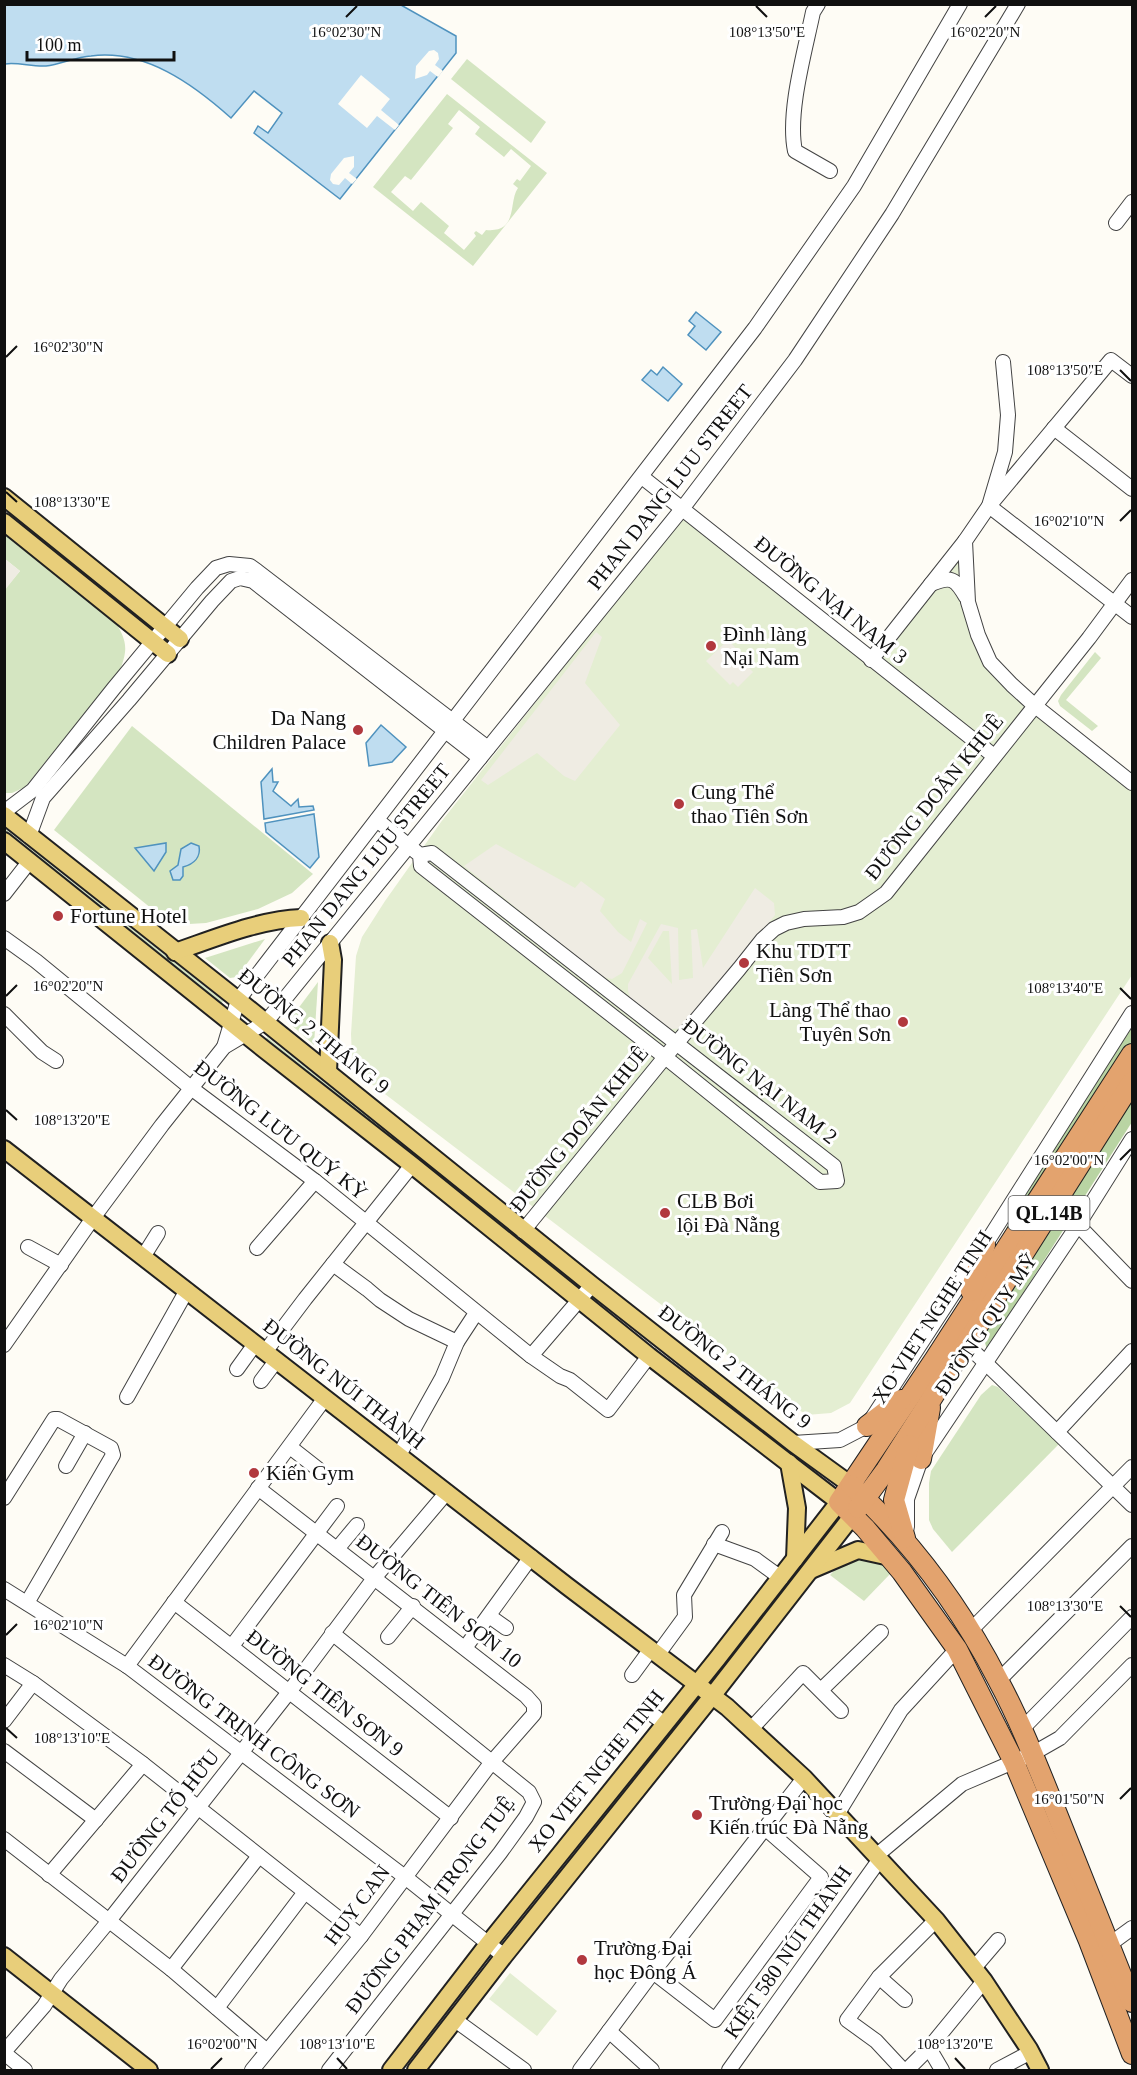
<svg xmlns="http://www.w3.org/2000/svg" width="1137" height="2075" font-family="Georgia,serif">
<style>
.green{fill:#d4e5c1;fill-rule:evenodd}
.forest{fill:#b9d4a3}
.pitch{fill:#e4eed2}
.plaza{fill:#efece3;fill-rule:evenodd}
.water{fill:#bfddf0;stroke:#4f92be;stroke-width:1.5}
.pier{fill:#fefcf5}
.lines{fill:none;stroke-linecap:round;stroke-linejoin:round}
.minor-casing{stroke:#434343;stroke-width:16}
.major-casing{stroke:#212121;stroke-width:20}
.highway-casing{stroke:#212121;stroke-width:22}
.minor{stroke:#fff;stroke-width:14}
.major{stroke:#e8ce7a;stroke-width:16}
.highway{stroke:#e3a36e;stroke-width:20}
.ticks{fill:none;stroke:#101010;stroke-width:2}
.poi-dot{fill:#b1383e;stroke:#fff;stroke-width:2}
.labels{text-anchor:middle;stroke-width:6;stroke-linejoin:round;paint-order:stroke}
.shield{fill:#fff;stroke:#585858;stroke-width:1.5}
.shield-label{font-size:20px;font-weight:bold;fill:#101010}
.street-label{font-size:21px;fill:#101010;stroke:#fff}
.poi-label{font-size:21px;fill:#101010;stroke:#fff;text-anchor:start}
.ticks-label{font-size:15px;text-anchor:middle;fill:#101010;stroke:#fff;stroke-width:6;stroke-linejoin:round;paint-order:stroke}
</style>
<rect width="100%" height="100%" fill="#fefcf5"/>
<g class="green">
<path d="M467 59 546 122 531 143 451 79Z"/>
<path d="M447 94 547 173 473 266 373 187ZM459 110 480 127 475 134 504 157 511 149 531 166 520 181 517 179 513 184 518 188C508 202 519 233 486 230L482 235 476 231 474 233 476 236 464 250 444 233 449 226 421 202 413 211 391 192 405 176 411 180 453 128 448 124Z"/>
<path d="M4 532 114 619C126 640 129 647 120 670L25 787 12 793H4V590L20 571 5 559Z"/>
<path d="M1095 652 1101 658 1066 700 1098 726 1092 731 1060 706 1058 701 1061 695Z"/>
<path d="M132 726 313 874 292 893 258 909 206 923 172 925 54 830Z"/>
<path d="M4 828 223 1001 221 1005 5 831Z"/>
<path d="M265 939 237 977 230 978 205 958Z"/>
<path d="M318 982 314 1045 288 1022Z"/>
<path d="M267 1037 532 1246 530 1249 266 1039Z"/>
<path d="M992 1385 998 1387 1059 1444 952 1552 933 1529 929 1520V1483L931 1471 981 1395Z"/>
<path d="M855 1556 878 1562 892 1572 864 1601 830 1575 843 1561Z"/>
</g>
<g class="forest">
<path d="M1132 1027V1041L990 1262 1018 1204Z"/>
<path d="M1132 1098V1122L987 1350 983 1335Z"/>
</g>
<g class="pitch">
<path d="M683 516 871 665 962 553 987 664 1132 787V975L850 1403 831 1413 806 1415 360 1075 352 1057 351 1034 356 956 362 937 385 901 441 822Z"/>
<path d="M510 1973 557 2011 537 2036 489 1999Z"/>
</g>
<g class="plaza">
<path d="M5 559 20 571 5 590Z"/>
<path d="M596 632 602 637 585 683 620 725 575 781 564 776 537 753 488 785 481 780Z"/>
<path d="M728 640 752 665 749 668 753 672 738 687 733 682 730 685 706 661Z"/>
<path d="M496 844 575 888 581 881 605 899 600 911 618 932 631 942 640 919 647 923 622 973 612 979 603 977 464 866Z"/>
<path d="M755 888 774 903 775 915 685 1028 672 1029 666 1027 630 998 628 991V984L661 924 678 928 679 980 693 978 691 930 697 929 703 968ZM663 931H669L672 984 648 958Z"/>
</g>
<g class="water">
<path d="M4 5H401L456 36V53L340 199 254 133 258 126 268 133 282 113 254 91 231 118C193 84 145 49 91 56 76 57 61 64 46 66 32 67 18 62 5 64Z"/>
<path d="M696 312 721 332 706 350 688 335 695 326 689 321Z"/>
<path d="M663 367 682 384 668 401 642 380 651 370 657 375Z"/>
<path d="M381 725 406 747 392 762 369 766 366 743Z"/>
<path d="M272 769 273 782H278L273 791 291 806 298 799 299 807 313 806 314 810 264 819 261 782Z"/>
<path d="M314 814 319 857 310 868 266 832 265 823Z"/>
<path d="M166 843V852L154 871 135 848Z"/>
<path d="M191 843 199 846C201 857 194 864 183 867V876L180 880H173L170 871 178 865 181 849Z"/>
</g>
<g class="pier">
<path d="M434 50 438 53 439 59 435 65 443 71 438 77 430 71 427 75 415 79 416 66 429 51Z"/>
<path d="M361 75 390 99 381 110 399 125 395 130 377 116 367 128 338 104Z"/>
<path d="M354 156V167L349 173 357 179 352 184 345 178 339 185 333 184 330 180 331 174 344 158Z"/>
</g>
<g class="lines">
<g class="minor-casing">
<g id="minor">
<path d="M818 4 813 12C805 51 787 113 795 151L830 171"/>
<path d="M1116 223 1132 202"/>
<path d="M1003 362 1008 415 1005 452 989 506 965 541 968 602 978 635 990 662 1012 685 1034 705 1132 783"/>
<path d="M1132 376 1111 360 989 506 1132 617"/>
<path d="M1054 428 1132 489"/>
<path d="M642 477 994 756"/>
<path d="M931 584C951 576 955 578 966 597"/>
<path d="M871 660 965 541"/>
<path d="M4 812 33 790 114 688 197 588 216 568 229 564 250 566 257 571 488 748"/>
<path d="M377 820 420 855 421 866 665 1057 820 1182 837 1181 834 1166 432 853 420 855"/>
<path d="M29 836 43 798 129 700 212 601 231 581 240 578 253 581 480 758"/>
<path d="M4 894 29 862"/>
<path d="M4 938 36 961 191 1088 315 1181 531 1356 560 1376 570 1380 608 1410 649 1356"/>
<path d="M4 1014 42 1052 56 1061"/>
<path d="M224 1047 238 1000 755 328 854 186 960 4"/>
<path d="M1078 1225 1132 1281"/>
<path d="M523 1231 665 1057 739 969 762 940 774 929 786 923 804 919 843 917 859 912 886 893 1089 638 1132 580"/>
<path d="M28 1247 61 1265"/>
<path d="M257 1248 315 1181"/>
<path d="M143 1257 158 1233"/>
<path d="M333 1264 367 1289 380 1300 409 1319 457 1342"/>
<path d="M965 1343 1132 1505"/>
<path d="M4 1345 93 1218 162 1125 224 1047 266 1022 682 509 795 360 892 214 1018 4"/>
<path d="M265 1352 305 1299 412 1165"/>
<path d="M531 1356 592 1285"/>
<path d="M237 1369 255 1344"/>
<path d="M261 1381 276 1361"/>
<path d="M127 1397 187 1290"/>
<path d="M1057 1432 1132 1351"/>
<path d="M793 1443 840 1440 867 1426 985 1245 1132 1013"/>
<path d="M290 1447 318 1469"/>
<path d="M399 1455 442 1378 457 1342 476 1313"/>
<path d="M66 1466 85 1433"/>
<path d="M4 1498 54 1419H58L111 1448 113 1455 27 1603"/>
<path d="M907 1527V1499L921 1459 1078 1225 1132 1139"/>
<path d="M714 1544 755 1559 781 1578"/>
<path d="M337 1549 357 1525"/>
<path d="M4 1589 127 1666 405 1877 504 1956"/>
<path d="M174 1602 451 1818"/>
<path d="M489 1616 506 1628"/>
<path d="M970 1631 1132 1467"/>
<path d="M388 1637 413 1606"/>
<path d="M232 1646 337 1506"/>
<path d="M465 1648 531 1557"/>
<path d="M658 1654 685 1617 684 1595 722 1532"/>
<path d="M4 1665 33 1683 143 1764 361 1936"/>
<path d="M127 1666 325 1398"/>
<path d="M632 1675 651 1649"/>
<path d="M999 1680 1132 1546"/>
<path d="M821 1690 881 1632"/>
<path d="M645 1709 665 1724"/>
<path d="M4 1721 33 1683"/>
<path d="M751 1729 803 1673 841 1711"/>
<path d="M1021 1730 1132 1617"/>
<path d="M4 1751 96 1820"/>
<path d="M838 1813 901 1710 957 1649"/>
<path d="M4 1839 171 1969 267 2051"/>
<path d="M877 1855 962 1784 1032 1754 1060 1738 1132 1665"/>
<path d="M49 1875 143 1764"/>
<path d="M1110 1944 1132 1928"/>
<path d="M974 1968 998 1940"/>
<path d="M171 1969 259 1856"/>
<path d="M653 1972 715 2020 821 1877 765 1828"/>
<path d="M879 1977 905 2000"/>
<path d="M217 2008 305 1892"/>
<path d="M455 2020 524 2070"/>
<path d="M609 2031 652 2070"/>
<path d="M929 2048 942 2070"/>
<path d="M4 2052 44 2006 61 1979 108 1922 289 1692 375 1577 447 1492"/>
<path d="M4 2053 25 2070"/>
<path d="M252 2070 361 1936 491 1763 534 1714V1705L526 1696 258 1488"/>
<path d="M329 2070 500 1853 526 1817 534 1802 529 1792 332 1633"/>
<path d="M580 2070 653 1972 804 1778"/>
<path d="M729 2070 880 1859"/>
<path d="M903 2070 876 2041 847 2020 879 1977 936 1920"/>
<path d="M907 2070 929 2048 984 1981"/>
<path d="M997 2070 1031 2052"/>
</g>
</g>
<g class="major-casing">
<g id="major">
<path d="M4 497 180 639"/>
<path d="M4 522 168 654"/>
<path d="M4 815 238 1000 592 1285 793 1443 851 1485"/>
<path d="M4 841 265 1050 412 1165 649 1356 839 1502 717 1659 488 1944 391 2070"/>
<path d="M175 952C216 938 258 920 301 918"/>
<path d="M328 1072 333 960 330 943"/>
<path d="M4 1149 567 1586 727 1707 804 1778 936 1920 984 1981 1029 2049 1040 2070"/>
<path d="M789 1463 797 1508 795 1559"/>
<path d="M811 1570 858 1550 890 1557"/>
<path d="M4 1956 149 2070"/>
<path d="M416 2070 504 1956 713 1695 853 1515"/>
</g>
</g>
<g class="highway-casing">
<g id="highway">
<path d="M1132 1054 935 1359 839 1502 865 1528 902 1572 957 1649 1014 1762 1089 1941 1132 2054"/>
<path d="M971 1291 985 1245"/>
<path d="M867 1426 901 1400"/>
<path d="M921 1459 930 1408"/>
<path d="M851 1485C910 1540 961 1608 998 1680 1019 1719 1036 1762 1053 1804 1080 1870 1106 1936 1132 2002"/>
<path d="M858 1508 886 1470 932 1398 1132 1082"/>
<path d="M905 1538 894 1500 909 1445"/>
</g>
</g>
<use href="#minor" class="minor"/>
<use href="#major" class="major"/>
<use href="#highway" class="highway"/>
</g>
<path class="ticks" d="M756 6 767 17M346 17 357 6M985 17 996 6M6 357 17 346M1120 370 1131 381M6 492 17 502M1120 521 1131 510M1120 988 1131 999M6 996 17 985M6 1110 17 1120M1120 1160 1131 1149M1120 1606 1131 1617M6 1635 17 1624M6 1728 17 1738M1120 1799 1131 1788M337 2058 347 2069M955 2058 965 2069M211 2069 222 2058"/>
<g class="poi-dot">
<circle cx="711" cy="646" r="6"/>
<circle cx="358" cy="730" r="6"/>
<circle cx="679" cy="804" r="6"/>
<circle cx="58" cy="916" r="6"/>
<circle cx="744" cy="963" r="6"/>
<circle cx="903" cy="1022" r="6"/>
<circle cx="665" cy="1213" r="6"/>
<circle cx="254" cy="1473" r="6"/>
<circle cx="697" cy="1815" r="6"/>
<circle cx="582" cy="1960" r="6"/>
</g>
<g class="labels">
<rect class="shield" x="1008.5" y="1196" width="81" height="34" rx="4.5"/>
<g class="shield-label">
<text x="1049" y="1220">QL.14B</text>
</g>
<g class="street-label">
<text transform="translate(670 487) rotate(-52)" y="7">PHAN DANG LUU STREET</text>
<text transform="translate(831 600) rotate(39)" y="7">ĐƯỜNG NẠI NAM 3</text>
<text transform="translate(934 797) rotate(-51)" y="7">ĐƯỜNG DOÃN KHUÊ</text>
<text transform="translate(366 865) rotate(-51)" y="7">PHAN DANG LUU STREET</text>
<text transform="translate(314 1031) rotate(39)" y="7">ĐƯỜNG 2 THÁNG 9</text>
<text transform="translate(760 1081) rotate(38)" y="7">ĐƯỜNG NẠI NAM 2</text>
<text transform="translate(579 1129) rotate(-51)" y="7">ĐƯỜNG DOÃN KHUÊ</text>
<text transform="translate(281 1130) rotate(38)" y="7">ĐƯỜNG LƯU QUÝ KỲ</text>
<text transform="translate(932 1317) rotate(-57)" y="7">XO VIET NGHE TINH</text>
<text transform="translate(986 1324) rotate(-56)" y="7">ĐƯỜNG QUY MỸ</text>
<text transform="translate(735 1367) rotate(38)" y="7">ĐƯỜNG 2 THÁNG 9</text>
<text transform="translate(344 1384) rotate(38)" y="7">ĐƯỜNG NÚI THÀNH</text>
<text transform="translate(439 1601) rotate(38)" y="7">ĐƯỜNG TIÊN SƠN 10</text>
<text transform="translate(325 1693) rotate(38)" y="7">ĐƯỜNG TIÊN SƠN 9</text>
<text transform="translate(254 1736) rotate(37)" y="7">ĐƯỜNG TRỊNH CÔNG SƠN</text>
<text transform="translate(596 1771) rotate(-51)" y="7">XO VIET NGHE TINH</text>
<text transform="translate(165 1816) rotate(-52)" y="7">ĐƯỜNG TỐ HỮU</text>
<text transform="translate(357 1905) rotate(-53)" y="7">HUY CAN</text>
<text transform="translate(430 1905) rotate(-53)" y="7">ĐƯỜNG PHẠM TRỌNG TUỆ</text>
<text transform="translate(788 1952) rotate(-55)" y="7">KIỆT 580 NÚI THÀNH</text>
</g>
<g class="poi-label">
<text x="723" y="641">Đình làng<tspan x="723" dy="24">Nại Nam</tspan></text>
<text x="346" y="725" text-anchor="end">Da Nang<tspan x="346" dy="24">Children Palace</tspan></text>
<text x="691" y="799">Cung Thể<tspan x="691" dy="24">thao Tiên Sơn</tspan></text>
<text x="70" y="923">Fortune Hotel</text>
<text x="756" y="958">Khu TDTT<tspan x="756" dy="24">Tiên Sơn</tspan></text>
<text x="891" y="1017" text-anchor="end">Làng Thể thao<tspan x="891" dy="24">Tuyên Sơn</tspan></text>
<text x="677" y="1208">CLB Bơi<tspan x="677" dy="24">lội Đà Nẵng</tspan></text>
<text x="266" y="1480">Kiến Gym</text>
<text x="709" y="1810">Trường Đại học<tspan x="709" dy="24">Kiến trúc Đà Nẵng</tspan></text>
<text x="594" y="1955">Trường Đại<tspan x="594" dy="24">học Đông Á</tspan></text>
</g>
</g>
<g class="ticks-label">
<text x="767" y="37">108°13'50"E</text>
<text x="985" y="37">16°02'20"N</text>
<text x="346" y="37">16°02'30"N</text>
<text x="68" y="352">16°02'30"N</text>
<text x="1065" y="375">108°13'50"E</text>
<text x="72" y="507">108°13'30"E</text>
<text x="1069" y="526">16°02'10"N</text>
<text x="68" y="991">16°02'20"N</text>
<text x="1065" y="993">108°13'40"E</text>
<text x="72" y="1125">108°13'20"E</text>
<text x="1069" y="1165">16°02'00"N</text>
<text x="1065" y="1611">108°13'30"E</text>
<text x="68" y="1630">16°02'10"N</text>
<text x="72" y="1743">108°13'10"E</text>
<text x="1069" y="1804">16°01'50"N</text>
<text x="222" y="2049">16°02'00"N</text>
<text x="337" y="2049">108°13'10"E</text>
<text x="955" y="2049">108°13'20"E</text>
</g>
<rect width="1137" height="2075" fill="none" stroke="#101010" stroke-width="12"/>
<path d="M27 51v9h147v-9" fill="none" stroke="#101010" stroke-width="3"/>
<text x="36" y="51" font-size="18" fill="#101010" stroke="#ffffff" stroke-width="4.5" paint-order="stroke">100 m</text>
</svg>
